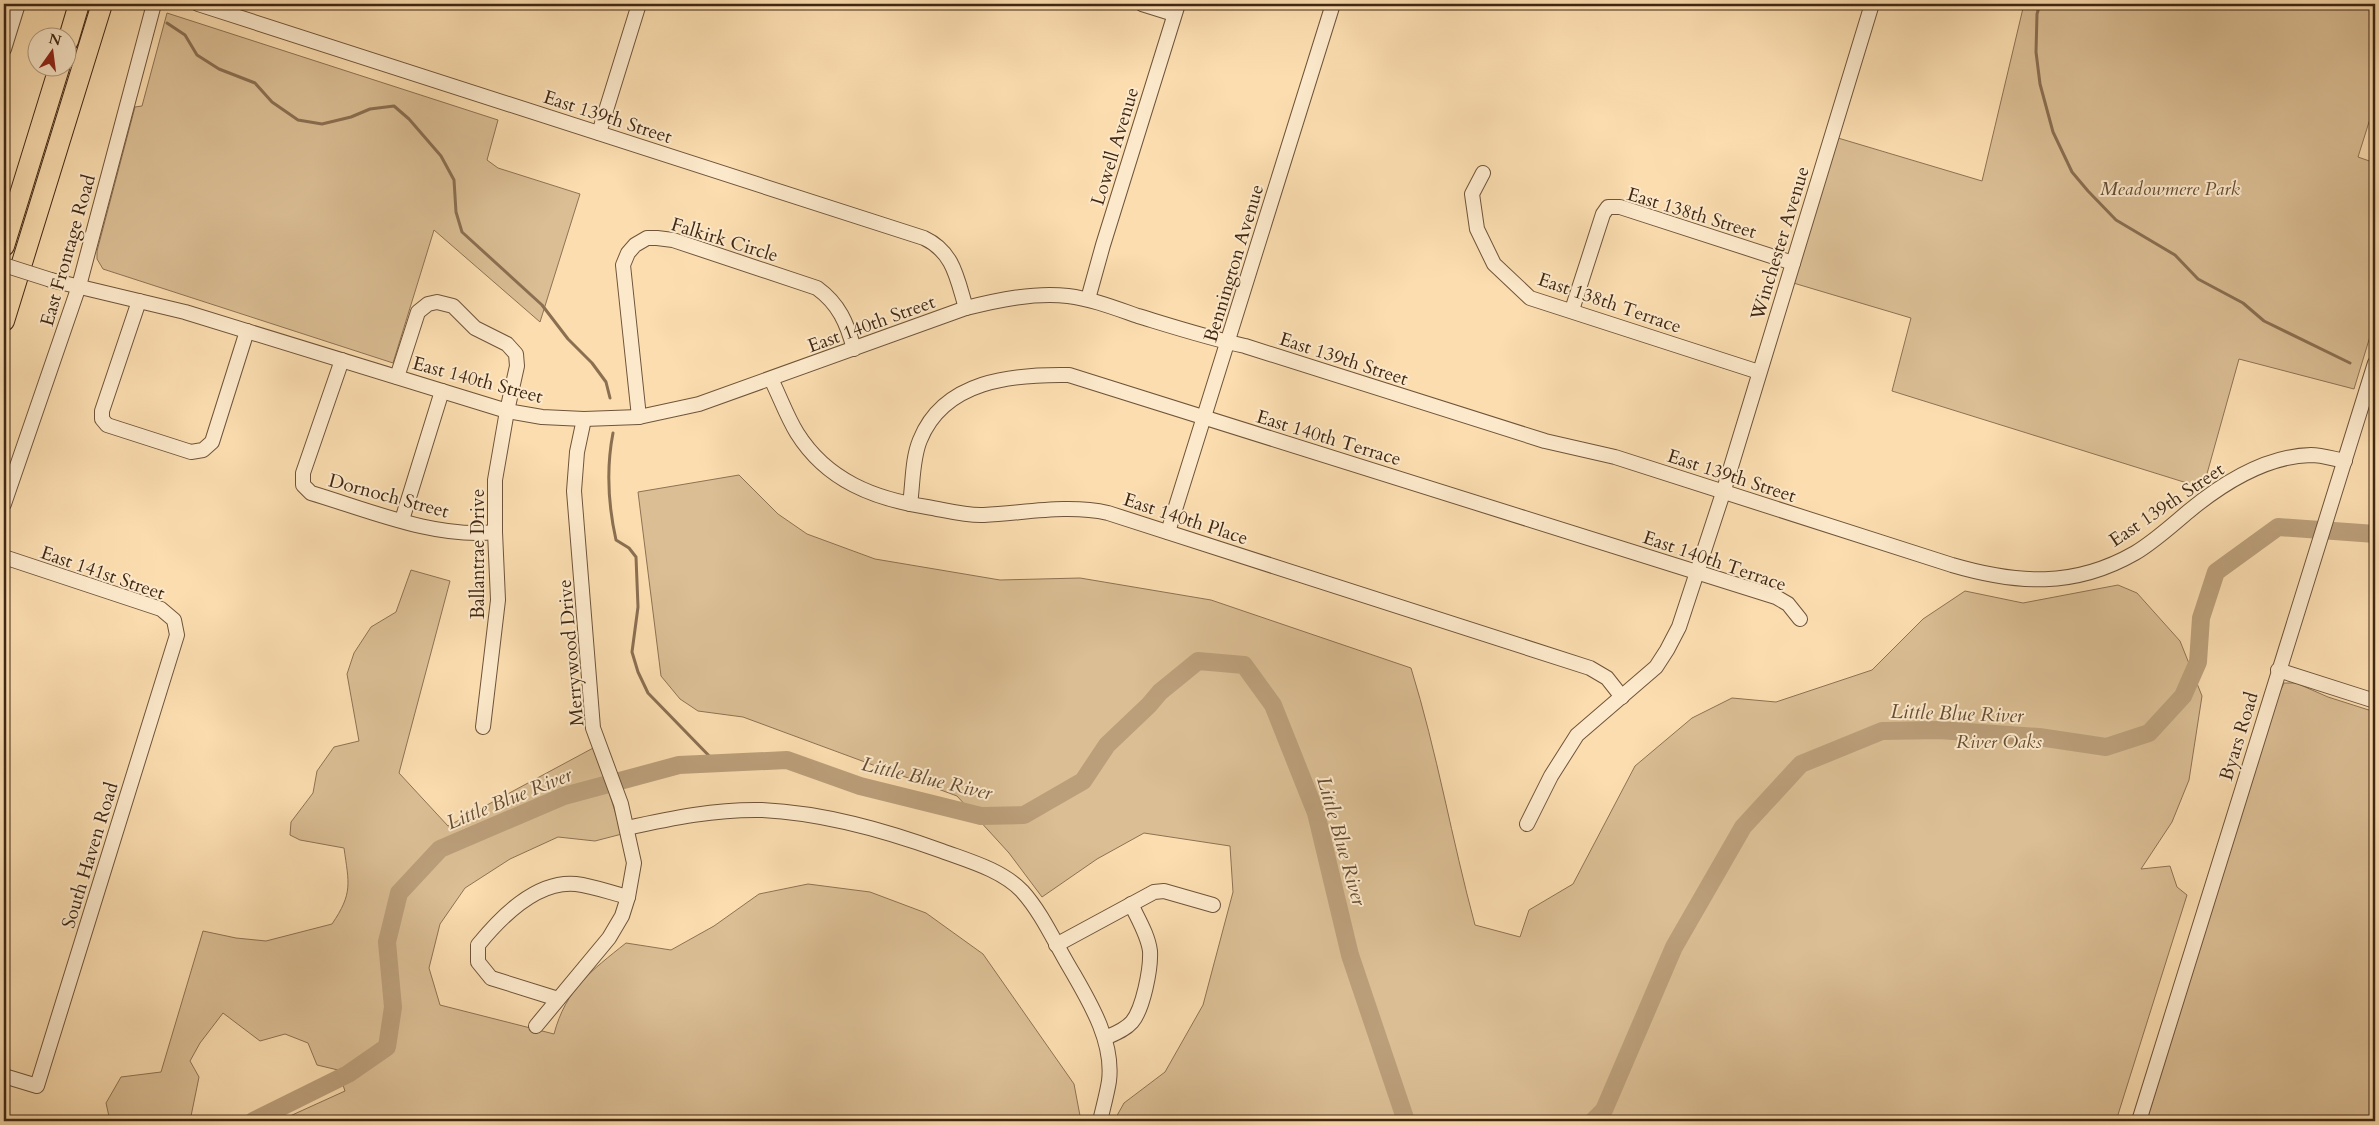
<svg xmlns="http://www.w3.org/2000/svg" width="2379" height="1125" font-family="Cardo,serif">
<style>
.green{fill:#dbbe94;stroke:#8e7254}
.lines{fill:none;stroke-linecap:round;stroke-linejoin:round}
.stream{stroke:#8a6f51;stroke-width:3}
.river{stroke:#bb9f7a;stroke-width:18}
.minor-casing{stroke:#6f543a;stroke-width:16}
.highway-casing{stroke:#402713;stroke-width:22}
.minor{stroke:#fce9cb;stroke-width:14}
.highway{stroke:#fbddaf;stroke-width:20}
.minor-bridge-casing{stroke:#6f543a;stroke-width:16;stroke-linecap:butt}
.minor-bridge{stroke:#fce9cb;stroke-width:14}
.labels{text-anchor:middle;stroke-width:4;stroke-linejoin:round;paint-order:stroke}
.street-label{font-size:19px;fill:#402713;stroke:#fce9cb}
.park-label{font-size:19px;font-style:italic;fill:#674d33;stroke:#fce9cb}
.water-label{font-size:20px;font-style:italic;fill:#654b32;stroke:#fce9cb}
</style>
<rect width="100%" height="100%" fill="#fbddaf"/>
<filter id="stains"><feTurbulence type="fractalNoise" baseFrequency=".004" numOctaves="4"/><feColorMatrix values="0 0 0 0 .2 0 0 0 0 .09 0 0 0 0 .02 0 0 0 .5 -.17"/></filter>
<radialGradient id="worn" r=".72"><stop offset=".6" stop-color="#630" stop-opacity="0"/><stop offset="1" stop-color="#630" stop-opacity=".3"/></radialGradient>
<g class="green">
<path d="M2024 4H2375V103L2358 157 2375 163V320L2354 389 2239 359 2203 488 1892 391 1911 318 1790 282 1838 138 1982 181Z"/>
<path d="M167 13 498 120 487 160 498 168 580 194 540 322 434 230 393 363 103 269 97 259V251L135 107 142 106Z"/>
<path d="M739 475 778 514 807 534 875 559 1000 580 1080 578 1211 600 1411 668C1437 752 1452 840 1475 925L1520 937 1529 910 1573 884 1635 766 1692 718 1732 698 1776 702 1872 670 1923 619 1965 591 2023 603 2118 585 2137 593 2180 641 2202 696 2189 780 2172 822 2141 869 2170 866 2177 887 2187 895 2116 1121H1114L1124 1103 1165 1072 1203 1005 1233 892 1230 846 1144 833 1097 859 1042 897 1009 853 957 796 743 717 698 711 680 699 661 676 638 492Z"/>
<path d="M411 570 450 581 399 773 448 826 595 747 622 834 595 841 558 837 510 859 465 888 440 924 429 968 440 1005 554 1034C566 989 591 971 626 943L671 950 714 926 759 894 808 884 870 892 926 913 983 954 1074 1084 1081 1121H279L345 1091 338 1070 317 1065 308 1043 285 1034 260 1041 223 1013 200 1043 190 1061 199 1077 190 1121H110L106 1103 121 1077 161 1072 203 931 236 938 266 941 332 924C353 893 349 884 344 848L300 840 290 835 291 822 313 793 317 771 334 747 359 741 347 674 354 653 371 627 396 612Z"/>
<path d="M2284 683H2296L2328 697 2375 712V1121H2146L2277 698Z"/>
</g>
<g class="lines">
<g class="stream">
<path d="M2040 4 2037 14 2036 52 2040 84 2053 132 2072 172 2088 191 2116 220 2175 255 2198 279 2243 303 2264 321 2350 363"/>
<path d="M167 23 185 35 197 55 219 69 255 83 272 102 298 120 322 124 351 117 370 109 394 106 409 119 441 156 454 180 456 212 462 232 542 305 568 339 592 363 606 382 610 398"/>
<path d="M613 433C606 469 608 504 616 540L629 548 636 557 638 607 632 652 638 672 648 693 717 764"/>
</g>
<g class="river">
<path d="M253 1121 348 1074 387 1047 393 1007 387 942 399 893 440 849 564 796 679 765 787 760 860 786 981 816 1024 815 1083 781 1107 745 1149 705 1160 692 1198 661 1244 665 1273 705 1316 813 1350 955 1406 1121"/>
<path d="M1593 1121 1604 1110 1674 947 1743 827 1801 764 1882 731 1939 730 2039 737 2106 747 2149 733 2183 696 2198 662 2201 618 2216 572 2278 527 2375 534"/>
</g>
<g class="minor-casing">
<g id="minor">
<path d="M198 4 924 238C954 252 957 279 966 308"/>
<path d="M1142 4 1174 14"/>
<path d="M4 49 18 4"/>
<path d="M599 133 639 4"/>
<path d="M1483 173 1472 194 1477 229 1494 264 1530 298 1759 372"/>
<path d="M51 280 185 312 507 411 542 417 584 419 639 417 699 404 966 308C998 300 1035 292 1068 296 1092 299 1115 308 1138 316 1174 327 1208 338 1245 346L1545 441 1615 457 1952 565C2017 584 2074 588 2135 553 2155 541 2172 525 2189 511 2223 483 2266 456 2311 455 2322 455 2334 459 2345 461"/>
<path d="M1088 299 1103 245 1178 4"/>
<path d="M139 301 102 411V419L107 425 191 452 203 450 212 442 247 331"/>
<path d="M1572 310 1603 214 1608 207H1620L1793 263"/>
<path d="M342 360 303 473V485L311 493C368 510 436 539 495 532"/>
<path d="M397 377 418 312 428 304 437 302 453 306 475 328 507 344 516 354 517 366 507 411 495 480V532L498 600 483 727"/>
<path d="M771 379C780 397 787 417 797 433 827 481 875 499 927 507 945 510 966 516 984 515 1025 513 1068 504 1108 513L1590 668 1607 678 1622 697"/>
<path d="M639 417 623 265 628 253 635 245 647 238H657L673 240 817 288C839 304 847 323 854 349"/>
<path d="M4 504 79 286 154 4"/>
<path d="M910 504C913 484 912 459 920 440 944 380 1013 374 1069 375L1776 597 1788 604 1800 619"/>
<path d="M402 520 442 391"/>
<path d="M1168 532 1333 4"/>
<path d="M4 557 161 609 174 620 177 635 37 1086 4 1076"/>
<path d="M2278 670 2375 701"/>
<path d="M1527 824 1551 776 1577 735 1656 667 1667 650 1679 627 1723 493 1872 4"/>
<path d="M627 828C672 818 716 809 762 810 824 813 884 830 942 851 969 861 1002 870 1022 891 1042 913 1055 943 1070 968 1089 1001 1114 1041 1109 1081 1107 1094 1103 1108 1100 1121"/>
<path d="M1056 945 1154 892 1164 891 1213 905"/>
<path d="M558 999 491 978 478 962V945C500 918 536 880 576 884 593 886 612 893 628 897"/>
<path d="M536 1026 609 938 622 916 628 897 634 863 621 804 593 728 574 491 577 452 584 419"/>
<path d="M1105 1038C1114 1034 1125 1030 1132 1022 1143 1009 1151 969 1150 951 1148 935 1138 919 1131 904"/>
<path d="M2139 1121 2375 363"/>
</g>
</g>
<g class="highway-casing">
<g id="highway">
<path d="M68 41 79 4"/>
<path d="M4 246 59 68"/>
<path d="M4 321 102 4"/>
</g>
</g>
<use href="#minor" class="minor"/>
<use href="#highway" class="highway"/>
<g class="minor-bridge-casing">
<path id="minor-bridge" d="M4 265 51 280"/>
</g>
<use href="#minor-bridge" class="minor-bridge"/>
</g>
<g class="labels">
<g class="street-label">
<text transform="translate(608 116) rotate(18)" y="7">East 139th Street</text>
<text transform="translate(1114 146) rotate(-73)" y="7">Lowell Avenue</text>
<text transform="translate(1692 212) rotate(17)" y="7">East 138th Street</text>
<text transform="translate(725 239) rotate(17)" y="7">Falkirk Circle</text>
<text transform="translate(1779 243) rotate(-73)" y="7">Winchester Avenue</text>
<text transform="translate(67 250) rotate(-74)" y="7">East Frontage Road</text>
<text transform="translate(1233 263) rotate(-73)" y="7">Bennington Avenue</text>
<text transform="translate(1610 302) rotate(19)" y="7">East 138th Terrace</text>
<text transform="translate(871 323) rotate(-20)" y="7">East 140th Street</text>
<text transform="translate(1344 358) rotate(18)" y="7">East 139th Street</text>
<text transform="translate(478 379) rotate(15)" y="7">East 140th Street</text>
<text transform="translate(1329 437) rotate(17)" y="7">East 140th Terrace</text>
<text transform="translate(1732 475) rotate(18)" y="7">East 139th Street</text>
<text transform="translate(389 495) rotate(15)" y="7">Dornoch Street</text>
<text transform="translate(2166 504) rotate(-34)" y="7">East 139th Street</text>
<text transform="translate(1186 518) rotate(18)" y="7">East 140th Place</text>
<text transform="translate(477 554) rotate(-90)" y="7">Ballantrae Drive</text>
<text transform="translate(1715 560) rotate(19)" y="7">East 140th Terrace</text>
<text transform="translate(103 572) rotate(19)" y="7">East 141st Street</text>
<text transform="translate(570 653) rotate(-95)" y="7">Merrywood Drive</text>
<text transform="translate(2238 736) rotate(-73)" y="7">Byars Road</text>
<text transform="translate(89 855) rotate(-73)" y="7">South Haven Road</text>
</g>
<g class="park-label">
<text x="2170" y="195">Meadowmere Park</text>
<text x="1999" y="748">River Oaks</text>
</g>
<g class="water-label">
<text transform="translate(1957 713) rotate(2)" y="7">Little Blue River</text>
<text transform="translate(927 778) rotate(13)" y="7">Little Blue River</text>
<text transform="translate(509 798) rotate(-22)" y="7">Little Blue River</text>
<text transform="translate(1342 841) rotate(74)" y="7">Little Blue River</text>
</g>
</g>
<rect width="2379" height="1125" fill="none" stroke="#fbddaf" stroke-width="20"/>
<rect x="5" y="5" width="2369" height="1115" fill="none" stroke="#402713" stroke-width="2.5"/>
<rect x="10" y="10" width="2359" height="1105" fill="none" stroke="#402713"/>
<g transform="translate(52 52) rotate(14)"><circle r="24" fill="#fce9cb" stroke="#b19b81"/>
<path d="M0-4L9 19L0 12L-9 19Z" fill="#8f2418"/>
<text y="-8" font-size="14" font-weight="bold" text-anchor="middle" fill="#402713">N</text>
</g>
<rect width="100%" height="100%" filter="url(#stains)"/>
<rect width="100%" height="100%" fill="url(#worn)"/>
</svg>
